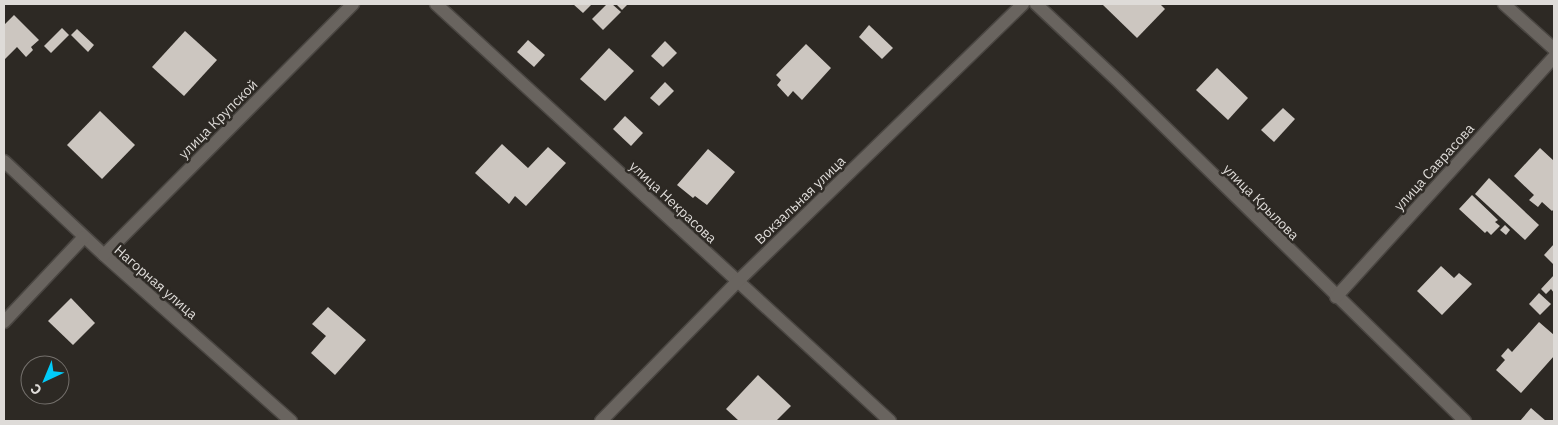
<svg xmlns="http://www.w3.org/2000/svg" width="1558" height="425" font-family="'IBM Plex Sans',sans-serif">
<style>
.building{fill:#ccc6c0}
.lines{fill:none;stroke-linecap:round;stroke-linejoin:round}
.minor-casing{stroke:#4a4642;stroke-width:15}
.minor{stroke:#69645f;stroke-width:12}
.labels{text-anchor:middle;stroke-width:5;stroke-linejoin:round;paint-order:stroke}
.street-label{font-size:14px;fill:#dedbd8;stroke:#2d2924}
</style>
<rect width="100%" height="100%" fill="#2d2924"/>
<g class="building">
<path d="M573 4H592L583 13Z"/>
<path d="M607 4H612L621 12 603 30 592 19Z"/>
<path d="M616 4H628L622 10Z"/>
<path d="M1102 4H1160L1165 9 1137 38Z"/>
<path d="M14 15 39 40 31 47 33 50 26 57 17 47 4 60V25Z"/>
<path d="M869 25 893 48 882 59 859 37Z"/>
<path d="M62 28 69 35 51 53 44 46Z"/>
<path d="M77 29 94 45 88 52 71 35Z"/>
<path d="M185 31 217 60 184 96 152 67Z"/>
<path d="M528 40 545 55 534 67 517 52Z"/>
<path d="M665 41 677 53 663 67 651 56Z"/>
<path d="M806 44 831 68 802 100 793 91 788 97 777 85 781 80 776 75Z"/>
<path d="M609 48 634 71 605 101 580 79Z"/>
<path d="M1217 68 1248 98 1228 120 1196 90Z"/>
<path d="M665 82 674 91 659 106 650 98Z"/>
<path d="M1283 108 1295 119 1274 142 1261 130Z"/>
<path d="M100 111 135 145 102 179 67 145Z"/>
<path d="M625 116 643 133 631 146 613 129Z"/>
<path d="M502 144 528 168 548 147 566 163 526 206 515 196 509 204 475 173Z"/>
<path d="M1540 148 1554 161V209L1552 211 1542 202 1538 207 1529 200 1534 195 1514 176Z"/>
<path d="M708 149 735 172 707 205 695 196 693 198 677 185Z"/>
<path d="M1489 178 1539 225 1525 240 1475 194Z"/>
<path d="M1472 195 1498 220 1495 222 1500 226 1491 235 1487 231 1485 233 1459 209Z"/>
<path d="M1505 225 1510 230 1506 235 1500 230Z"/>
<path d="M1554 244V265L1544 255Z"/>
<path d="M1441 266 1454 278 1459 273 1472 284 1442 315 1417 291Z"/>
<path d="M1554 275V293L1551 289 1546 294 1541 289Z"/>
<path d="M1539 293 1551 304 1540 315 1529 304Z"/>
<path d="M71 298 95 323 73 345 48 321Z"/>
<path d="M328 307 366 340 335 375 311 353 326 336 312 324Z"/>
<path d="M1539 322 1554 335V356L1521 393 1496 370 1505 360 1501 356 1508 348 1512 352Z"/>
<path d="M758 375 791 406 776 421H739L726 409Z"/>
<path d="M1531 408 1546 421H1520Z"/>
</g>
<g class="lines">
<g class="minor-casing">
<g id="minor">
<path d="M436 4 890 421"/>
<path d="M1036 4 1118 81 1465 421"/>
<path d="M1504 4 1554 49"/>
<path d="M4 161 104 255 291 421"/>
<path d="M104 255 353 4"/>
<path d="M1336 297 1554 57"/>
<path d="M4 322 84 237"/>
<path d="M601 421 737 282 1023 4"/>
</g>
</g>
<use href="#minor" class="minor"/>
</g>
<g class="labels">
<g class="street-label">
<text transform="translate(218 119) rotate(-45)" y="5">улица Крупской</text>
<text transform="translate(1434 167) rotate(-48)" y="5">улица Саврасова</text>
<text transform="translate(800 200) rotate(-44)" y="5">Вокзальная улица</text>
<text transform="translate(673 202) rotate(43)" y="5">улица Некрасова</text>
<text transform="translate(1261 202) rotate(45)" y="5">улица Крылова</text>
<text transform="translate(156 282) rotate(41)" y="5">Нагорная улица</text>
</g>
</g>
<rect width="1558" height="425" fill="none" stroke="#dedbd8" stroke-width="10"/>
<g transform="translate(45 380) rotate(224)"><circle r="24" fill="#2d2924" stroke="#74706c"/>
<path d="M0-4L9 19L0 12L-9 19Z" fill="#01cbf9"/>
<text y="-8" font-size="14" font-weight="bold" text-anchor="middle" fill="#dedbd8">С</text>
</g>
</svg>
